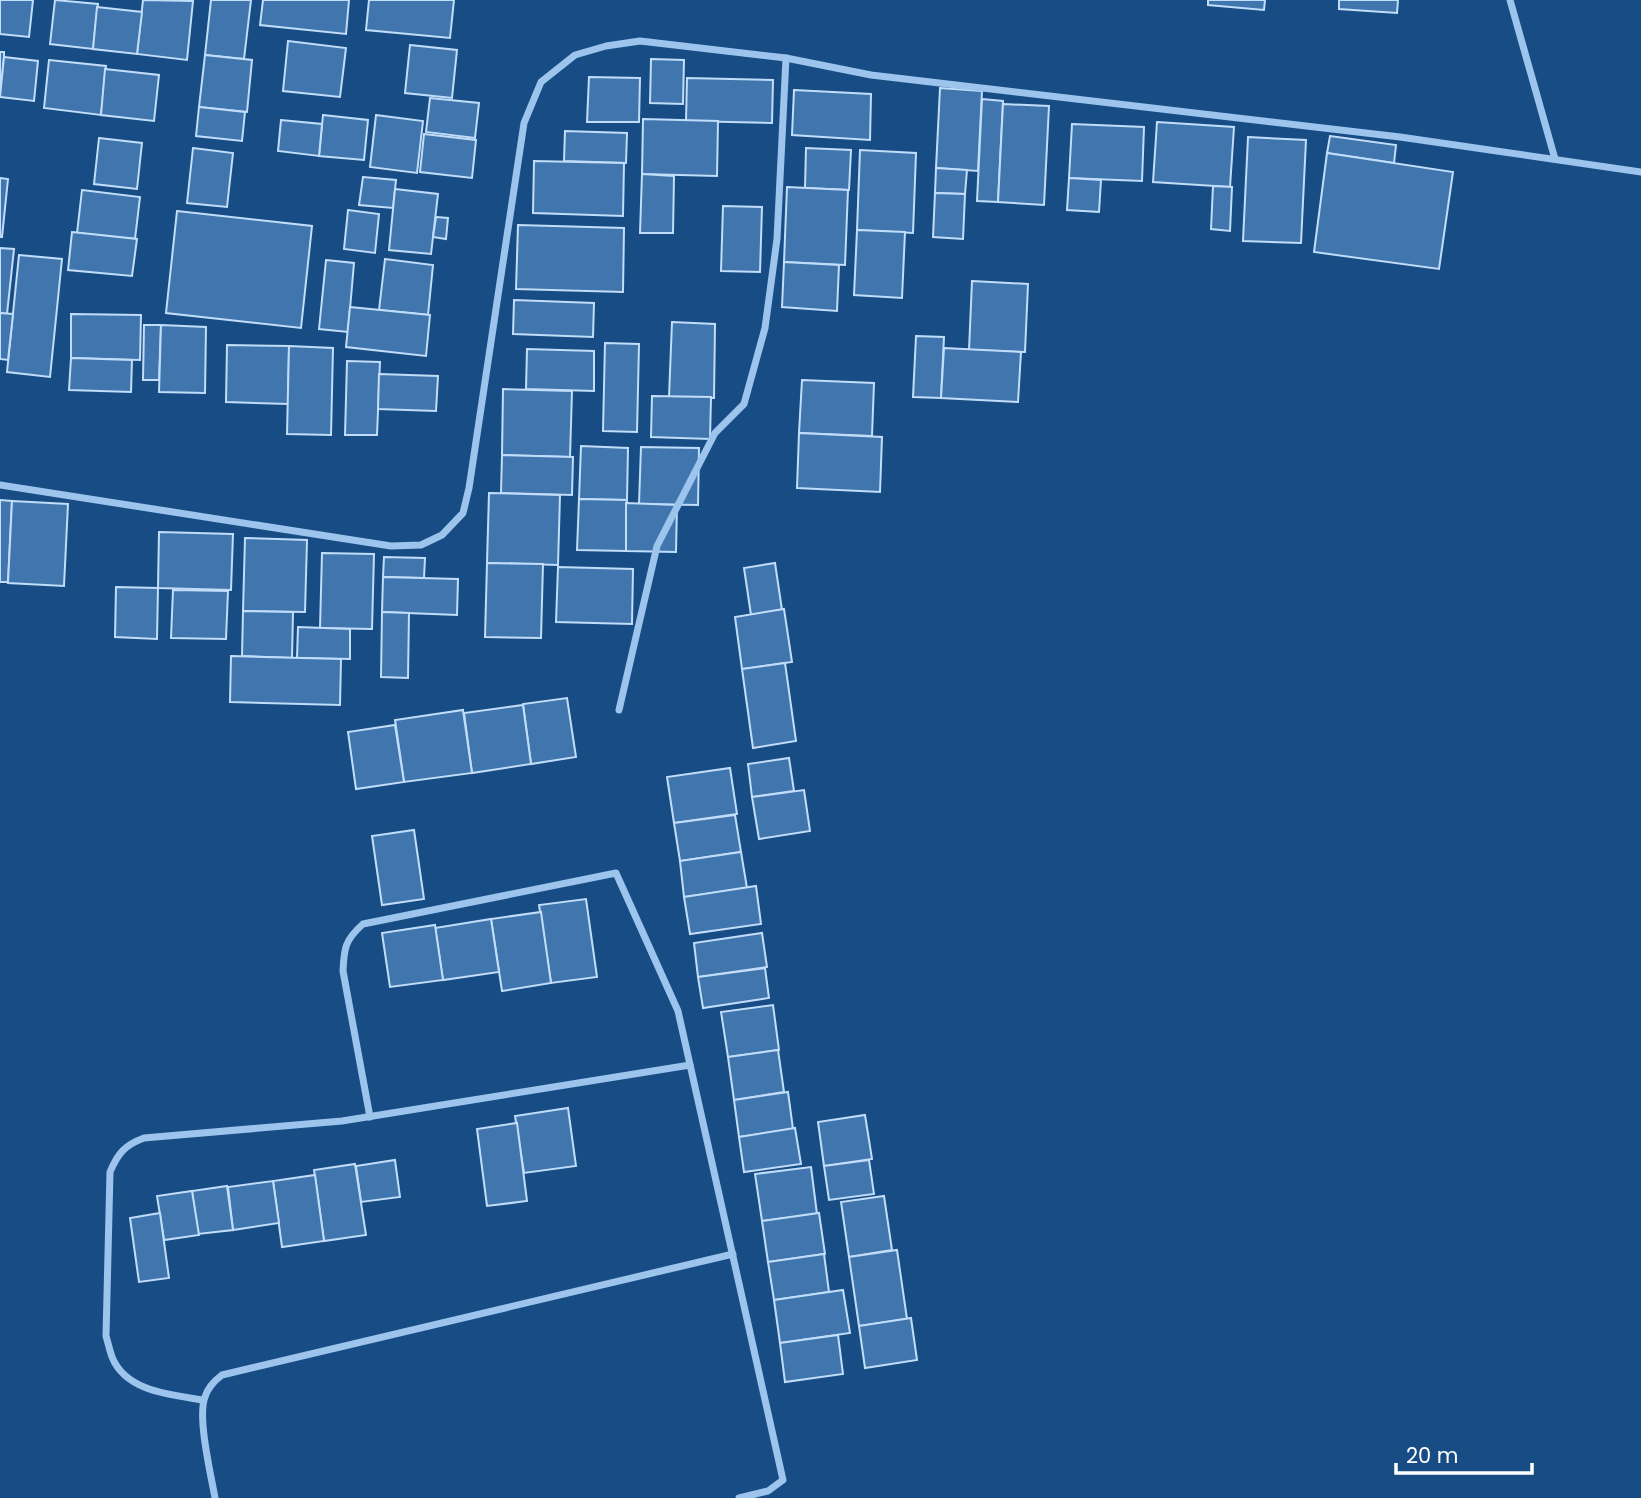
<svg xmlns="http://www.w3.org/2000/svg" width="1641" height="1498" font-family="Poppins,sans-serif">
<style>
.building{fill:#4076ad;stroke:#c1ddf9;stroke-width:2}
.lines{fill:none;stroke-linecap:round;stroke-linejoin:round}
.minor{stroke:#9cc4ec;stroke-width:7}
</style>
<rect width="100%" height="100%" fill="#184c84"/>
<g class="building">
<path d="M0 0H33L29 37 0 34Z"/>
<path d="M55 0 98 4 93 49 50 44Z"/>
<path d="M143 0 193 1 187 60 137 54Z"/>
<path d="M211 0H251L244 59 205 55Z"/>
<path d="M263 0H349L346 34 260 25Z"/>
<path d="M369 0H454L450 38 366 30Z"/>
<path d="M1208 0H1265L1264 10 1208 5Z"/>
<path d="M1339 0H1398L1397 13 1339 9Z"/>
<path d="M97 7 142 12 137 54 93 49Z"/>
<path d="M288 41 346 48 340 97 283 91Z"/>
<path d="M410 45 457 50 452 98 405 93Z"/>
<path d="M0 52H4V57L0 97Z"/>
<path d="M205 55 252 60 247 112 199 107Z"/>
<path d="M4 57 38 61 34 101 0 97Z"/>
<path d="M651 59 684 60 683 104 650 103Z"/>
<path d="M49 60 106 66 101 115 44 108Z"/>
<path d="M105 69 159 75 154 121 101 115Z"/>
<path d="M589 77 640 78 639 122H587Z"/>
<path d="M687 78 773 80 772 123 686 121Z"/>
<path d="M940 88 982 91 978 171 936 168Z"/>
<path d="M794 90 871 94 870 140 792 135Z"/>
<path d="M430 98 479 103 475 138 426 132Z"/>
<path d="M982 99 1003 101 998 202 977 201Z"/>
<path d="M1003 104 1049 106 1044 205 998 202Z"/>
<path d="M199 107 245 112 242 141 196 136Z"/>
<path d="M323 115 368 120 364 160 319 156Z"/>
<path d="M376 115 423 121 417 173 370 167Z"/>
<path d="M643 119 718 121 717 176 642 174Z"/>
<path d="M281 120 322 124 319 156 278 151Z"/>
<path d="M1157 122 1234 127 1230 187 1153 182Z"/>
<path d="M1072 124 1144 127 1142 181 1069 178Z"/>
<path d="M565 131 627 133 626 163 564 161Z"/>
<path d="M424 134 476 140 472 178 420 172Z"/>
<path d="M1330 136 1396 145 1394 163 1327 153Z"/>
<path d="M1248 137 1306 140 1301 243 1243 241Z"/>
<path d="M99 138 142 143 137 189 94 184Z"/>
<path d="M193 148 233 153 227 207 187 203Z"/>
<path d="M806 148 851 150 849 190 805 188Z"/>
<path d="M860 150 916 153 913 233 857 230Z"/>
<path d="M1327 153 1453 172 1439 269 1314 252Z"/>
<path d="M534 161 624 163 623 216 533 213Z"/>
<path d="M936 168 967 170 965 194 935 193Z"/>
<path d="M642 174 674 176 673 233H640Z"/>
<path d="M363 177 396 180 393 208 359 205Z"/>
<path d="M0 178 8 179 2 237H0Z"/>
<path d="M1069 178 1101 180 1099 212 1067 210Z"/>
<path d="M1213 186 1232 187 1230 231 1211 229Z"/>
<path d="M787 187 848 190 845 265 784 262Z"/>
<path d="M395 189 438 194 431 254 389 250Z"/>
<path d="M82 190 140 197 135 239 77 233Z"/>
<path d="M935 193 965 194 963 239 933 237Z"/>
<path d="M723 206 762 207 760 272 721 271Z"/>
<path d="M348 210 379 214 375 253 344 249Z"/>
<path d="M177 211 312 226 301 328 166 313Z"/>
<path d="M436 217 448 218 446 239 433 237Z"/>
<path d="M518 225 624 228 623 292 516 289Z"/>
<path d="M857 230 905 232 902 298 854 295Z"/>
<path d="M72 232 137 239 132 276 68 270Z"/>
<path d="M0 248 14 249 7 314 0 313Z"/>
<path d="M19 255 62 259 50 377 7 372Z"/>
<path d="M385 259 433 265 428 315 379 310Z"/>
<path d="M326 260 354 263 348 332 319 329Z"/>
<path d="M784 262 839 265 837 311 782 307Z"/>
<path d="M972 281 1028 284 1025 352 969 350Z"/>
<path d="M514 300 594 303 593 337 513 334Z"/>
<path d="M350 307 430 315 426 356 346 347Z"/>
<path d="M0 313 13 314 8 360 0 359Z"/>
<path d="M71 314 141 315 140 360 71 358Z"/>
<path d="M672 322 715 324 714 398 669 397Z"/>
<path d="M144 325H161L159 380H143Z"/>
<path d="M161 325 206 327 205 393 159 392Z"/>
<path d="M916 336 944 337 941 398 913 397Z"/>
<path d="M605 343 639 344 637 432 603 431Z"/>
<path d="M227 345 289 346 288 404 226 402Z"/>
<path d="M289 346 333 348 331 435 287 434Z"/>
<path d="M944 348 1021 352 1018 402 941 398Z"/>
<path d="M527 349 594 351V391L526 389Z"/>
<path d="M71 358 132 360 131 392 69 390Z"/>
<path d="M347 361 380 362 377 435H345Z"/>
<path d="M379 374 438 376 436 411 378 409Z"/>
<path d="M802 380 874 383 872 436 799 433Z"/>
<path d="M503 389 572 391 570 457 502 455Z"/>
<path d="M652 396 711 397 710 439 651 437Z"/>
<path d="M799 433 882 437 880 492 797 488Z"/>
<path d="M581 446 628 448 627 500 579 499Z"/>
<path d="M641 447 699 448 698 505 639 504Z"/>
<path d="M502 455 573 457 572 495 501 493Z"/>
<path d="M489 493 560 495 558 565 487 563Z"/>
<path d="M579 499 627 500 626 551 577 550Z"/>
<path d="M0 500 12 501 8 582H0Z"/>
<path d="M12 501 68 504 64 586 8 583Z"/>
<path d="M626 503 677 505 676 552 626 551Z"/>
<path d="M159 532 233 534 231 590 158 588Z"/>
<path d="M245 538 307 540 305 612 243 611Z"/>
<path d="M322 553 374 554 372 629 320 628Z"/>
<path d="M384 557 425 558 424 578 383 577Z"/>
<path d="M487 563 543 564 541 638 485 637Z"/>
<path d="M775 563 782 610 751 615 744 568Z"/>
<path d="M558 567 633 569 632 624 556 622Z"/>
<path d="M383 577 458 579 457 615 382 612Z"/>
<path d="M116 587 158 588 157 639 115 637Z"/>
<path d="M173 590 228 591 226 639 171 638Z"/>
<path d="M784 609 792 662 742 669 735 617Z"/>
<path d="M243 611 293 612 292 658 242 656Z"/>
<path d="M382 612 409 613 408 678 381 677Z"/>
<path d="M298 627 350 629V659L297 658Z"/>
<path d="M231 656 341 659 340 705 230 702Z"/>
<path d="M785 663 796 741 753 748 742 669Z"/>
<path d="M567 698 576 757 531 764 523 704Z"/>
<path d="M523 705 531 764 472 773 464 713Z"/>
<path d="M463 710 472 773 404 782 395 720Z"/>
<path d="M395 725 404 782 356 789 348 732Z"/>
<path d="M789 758 794 791 752 797 748 764Z"/>
<path d="M730 768 737 814 674 823 667 777Z"/>
<path d="M804 790 810 831 759 839 752 797Z"/>
<path d="M735 815 741 852 680 861 674 823Z"/>
<path d="M414 830 424 899 382 905 372 836Z"/>
<path d="M741 852 747 888 684 897 680 861Z"/>
<path d="M756 886 761 924 690 934 684 897Z"/>
<path d="M586 899 597 977 551 983 539 905Z"/>
<path d="M541 912 551 983 502 991 491 919Z"/>
<path d="M491 919 499 972 443 980 435 928Z"/>
<path d="M435 925 443 980 390 987 382 933Z"/>
<path d="M762 933 767 967 698 977 694 943Z"/>
<path d="M765 968 769 998 703 1008 698 977Z"/>
<path d="M773 1005 779 1050 728 1057 721 1012Z"/>
<path d="M778 1050 784 1092 734 1100 728 1057Z"/>
<path d="M788 1092 793 1129 739 1137 734 1100Z"/>
<path d="M568 1108 576 1166 524 1173 515 1116Z"/>
<path d="M865 1115 872 1159 824 1166 818 1122Z"/>
<path d="M517 1123 527 1201 487 1206 477 1129Z"/>
<path d="M795 1128 801 1164 744 1172 739 1137Z"/>
<path d="M395 1160 400 1197 361 1202 356 1166Z"/>
<path d="M869 1160 874 1194 829 1200 824 1166Z"/>
<path d="M355 1164 366 1235 324 1241 314 1170Z"/>
<path d="M811 1167 817 1214 762 1221 755 1174Z"/>
<path d="M315 1175 324 1241 282 1247 273 1181Z"/>
<path d="M273 1181 279 1223 233 1230 228 1187Z"/>
<path d="M227 1186 233 1230 198 1234 192 1191Z"/>
<path d="M192 1191 199 1235 164 1240 157 1196Z"/>
<path d="M884 1196 892 1250 849 1257 841 1202Z"/>
<path d="M160 1213 169 1278 139 1282 130 1218Z"/>
<path d="M819 1213 825 1254 768 1262 762 1221Z"/>
<path d="M897 1250 907 1319 859 1326 849 1257Z"/>
<path d="M824 1254 829 1292 774 1300 768 1262Z"/>
<path d="M843 1290 850 1333 780 1343 774 1300Z"/>
<path d="M911 1318 917 1360 865 1368 859 1326Z"/>
<path d="M838 1335 843 1374 785 1382 780 1343Z"/>
</g>
<g class="lines">
<g class="minor">
<path d="M1510 0 1555 159"/>
<path d="M0 485 391 546 421 545 442 535 463 513 469 488 524 123 541 82 575 55 606 46 640 41 786 58 871 75 1400 137 1641 172"/>
<path d="M619 710 657 546 715 433 744 404 765 328 777 239 786 58"/>
<path d="M370 1117 343 971C344 948 345 940 363 924L616 873 678 1011 783 1480 768 1491 739 1498"/>
<path d="M203 1400C172 1395 126 1392 112 1357 110 1351 108 1343 106 1336L110 1172C118 1153 125 1145 144 1138L342 1121 690 1065"/>
<path d="M215 1498C211 1475 197 1417 205 1397 208 1387 214 1381 222 1375L733 1254"/>
</g>
</g>
<path d="M1396 1463v10h136v-10" fill="none" stroke="#ffffff" stroke-width="3.5"/>
<text x="1406" y="1463" font-size="21" fill="#ffffff" stroke="#184c84" stroke-width="5" paint-order="stroke">20 m</text>
</svg>
